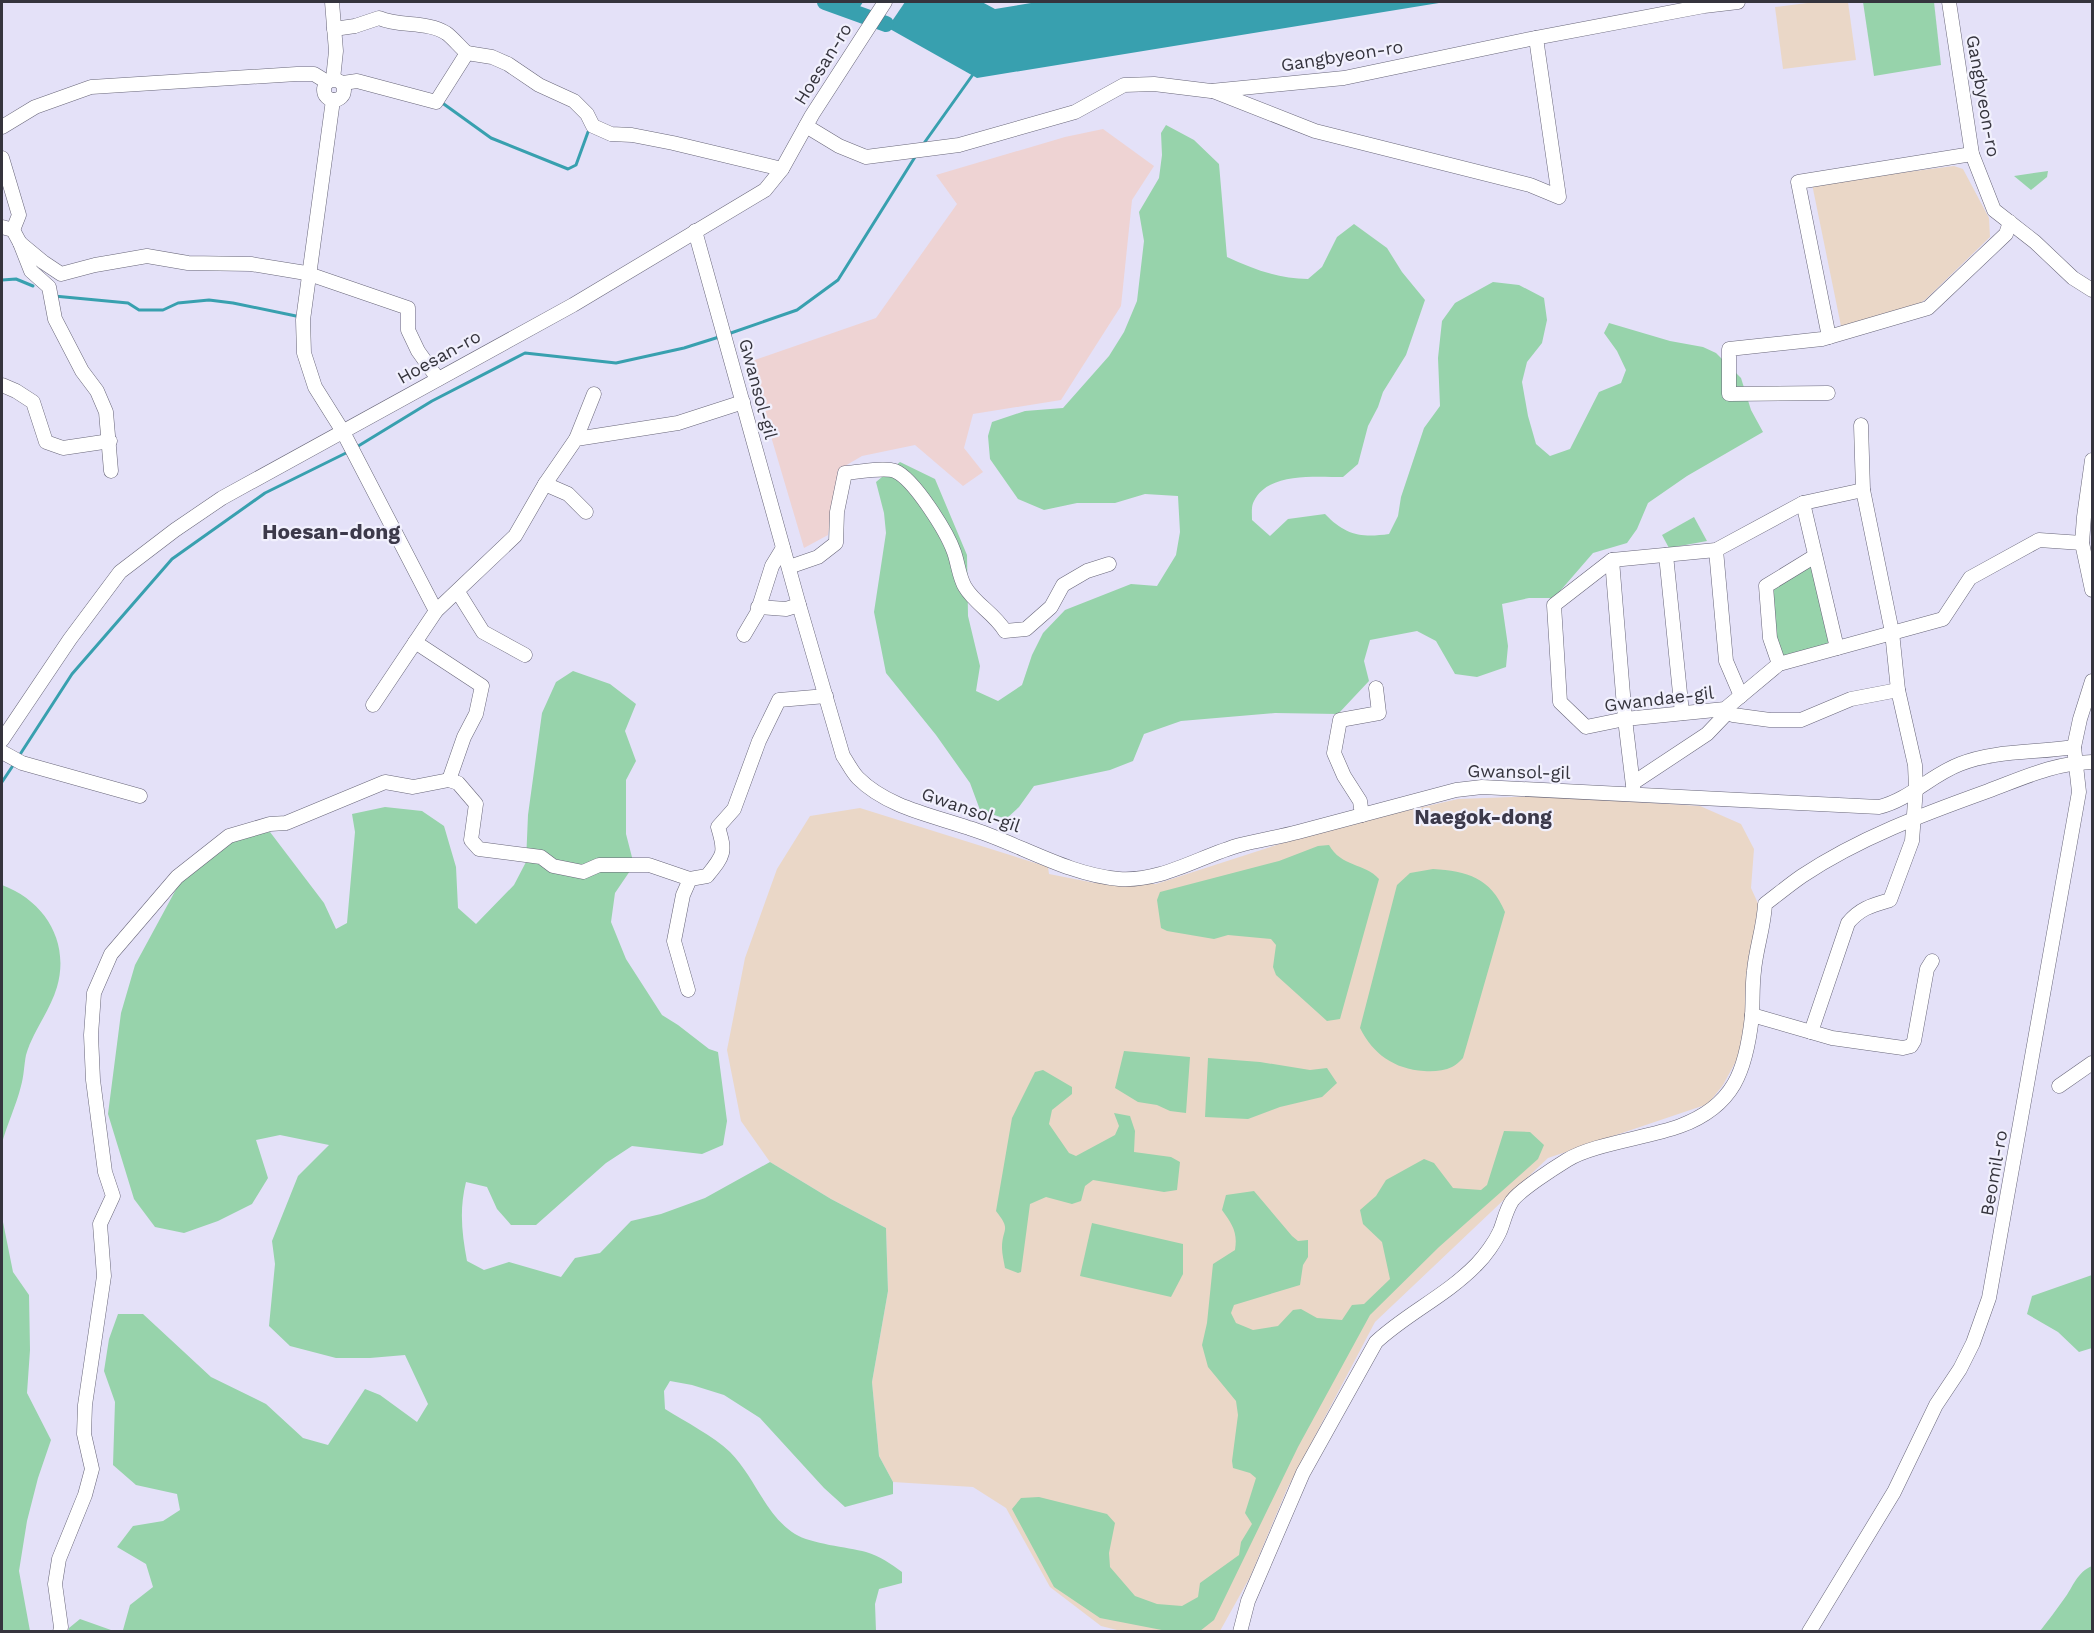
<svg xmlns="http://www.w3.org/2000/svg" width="2094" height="1633" font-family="'Work Sans',sans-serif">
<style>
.industrial{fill:#eed3d3}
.education{fill:#ead7c7}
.green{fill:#97d3ab}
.water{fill:#38a0af}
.pier{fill:#e4e1f8}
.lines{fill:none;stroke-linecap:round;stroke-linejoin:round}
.stream{stroke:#38a0af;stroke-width:3}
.river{stroke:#38a0af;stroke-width:16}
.minor-casing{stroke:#686679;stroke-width:15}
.minor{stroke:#fff;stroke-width:14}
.labels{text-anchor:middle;stroke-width:4.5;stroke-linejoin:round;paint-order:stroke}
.street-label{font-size:18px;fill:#35343d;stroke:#f1f0fd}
.quarter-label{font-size:21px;font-weight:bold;fill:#3c394a;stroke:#f1f0fd}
</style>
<rect width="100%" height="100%" fill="#e4e1f8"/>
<path class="industrial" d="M1103 129 1154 166 1132 200 1121 306 1061 400 973 414 964 448 983 472 963 486 915 445 862 456 838 470 828 535 804 548 749 362 876 318 957 204 936 175 1065 137Z"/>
<g class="education">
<path d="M1815 2H1848L1856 60 1783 69 1775 7Z"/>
<path d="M1954 166 1963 169 1989 218 1990 237 1926 299 1911 310 1850 330 1841 326 1812 184Z"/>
<path d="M1539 796 1700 806 1741 824 1754 849 1751 888 1761 910 1741 1052 1723 1085 1708 1104 1548 1158 1375 1322 1287 1489 1250 1577 1220 1631H1121L1101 1626 1050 1587 1006 1508 973 1487 893 1482 879 1456 872 1382 888 1291 886 1228 831 1199 770 1162 741 1121 727 1050 745 958 777 869 810 816 860 808 1048 867 1049 874 1095 883 1156 884 1326 829 1458 799Z"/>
</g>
<g class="green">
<path d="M1863 2H1934L1941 65 1874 76Z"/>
<path d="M1166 125 1194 140 1219 164 1227 257C1253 269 1279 279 1308 279L1322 267 1337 237 1354 224 1387 248 1402 272 1425 300 1406 355 1383 392 1378 407 1368 426 1358 464 1343 477C1315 477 1268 472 1254 501 1251 506 1252 514 1252 520L1270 536 1288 519 1325 514C1345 535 1361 538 1389 534L1398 516 1401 497 1424 428 1440 406 1438 358 1442 321 1455 303 1493 282 1519 285 1544 298 1547 320 1542 343 1527 362 1522 382 1528 416 1536 444 1550 456 1570 449 1599 392 1621 383 1626 370 1617 351 1604 333 1609 323 1670 341 1703 347 1716 353 1741 378 1751 410 1763 432 1687 476 1648 503 1637 529 1627 543 1593 553 1554 598H1529L1502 604 1508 646 1506 667 1477 677 1455 674 1436 641 1417 631 1370 640 1364 661 1369 681 1338 714 1275 713 1181 721 1144 734 1133 761 1110 770 1034 786 1019 807 1006 819 980 810 970 783 936 735 886 673 874 612 886 533 884 513 876 482 900 462 935 479 967 555 968 616 980 666 976 691 998 701 1022 685 1032 655 1043 633 1065 610 1131 584 1157 586 1176 555 1180 532 1178 496 1145 494 1115 503H1077L1044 510 1018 499 990 459 988 436 992 422 1025 411 1063 408 1109 356 1124 332 1137 301 1144 241 1139 212 1159 178 1162 155 1161 133Z"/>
<path d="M2048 171 2047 177 2031 190 2014 176Z"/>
<path d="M1694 517 1707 541 1669 548 1662 535Z"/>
<path d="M1815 556 1837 648 1779 664 1766 586Z"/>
<path d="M573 671 610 684 636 704 625 731 636 761 626 780V834L634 865 615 893 611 922 626 959 662 1015 678 1025 709 1049 718 1052 727 1121 723 1145 702 1154 632 1146 606 1163 536 1225H511L497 1209 487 1187 466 1182C459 1210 462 1234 467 1261L484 1270 509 1262 561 1277 575 1258 600 1253 631 1221 661 1214 705 1198 770 1162 831 1199 886 1228 888 1291 872 1382 879 1456 893 1482V1494L845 1507 824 1488 760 1418 724 1395 692 1385 670 1381 664 1391 665 1409C686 1422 713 1436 730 1452 755 1477 765 1515 795 1534 811 1544 847 1547 866 1552 880 1556 891 1564 902 1572V1583L879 1589 875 1604 876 1631 68 1632 69 1628 80 1619 111 1630H123L130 1605 153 1587 146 1564 117 1547 133 1526 163 1521 180 1510 177 1494 136 1485 113 1465 115 1402 104 1371 109 1339 118 1314H143L211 1377 266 1404 303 1438 328 1445 365 1389 380 1395 417 1422 428 1404 405 1355 370 1358H336L290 1346 269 1326 275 1264 272 1241 298 1176 329 1145 280 1135 256 1140 268 1178 252 1204 218 1221 184 1233 155 1227 134 1199 108 1114 121 1013 135 965 180 882 205 856 242 836 270 832 324 903 336 929 347 923 355 832 352 814 385 807 422 811 444 826 456 867 458 908 476 924 514 885 526 862 528 815 542 713 556 682Z"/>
<path d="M1329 845C1341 867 1365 863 1379 879L1340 1019 1327 1021 1276 975 1273 967 1276 945 1271 939 1228 935 1214 939 1167 931 1161 928 1157 900 1160 892 1279 861 1318 846Z"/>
<path d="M1433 869C1467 871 1491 878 1505 912L1463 1058C1460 1061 1456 1065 1452 1067 1444 1071 1432 1072 1424 1071 1394 1069 1373 1054 1360 1028L1397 885 1410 873Z"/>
<path d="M2 885C45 901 70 942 57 987 50 1011 33 1031 26 1055 24 1065 24 1076 21 1086 16 1106 7 1124 2 1143Z"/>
<path d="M1124 1051 1190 1057 1186 1113 1170 1111 1157 1105 1138 1102 1115 1088Z"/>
<path d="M1208 1058 1260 1062 1310 1070 1327 1068 1337 1083 1322 1097 1280 1107 1248 1119 1205 1117Z"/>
<path d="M1043 1070 1072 1087V1094L1052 1110 1049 1124 1069 1153 1076 1156 1115 1135 1119 1126 1114 1113 1130 1116 1135 1131 1134 1152 1171 1157 1180 1162 1177 1190 1164 1192 1093 1180 1085 1186 1081 1201 1072 1204 1046 1197 1030 1204 1021 1272 1018 1273 1005 1268C1004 1262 1002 1254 1002 1248 1002 1228 1012 1231 996 1211L1012 1118 1035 1072Z"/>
<path d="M1504 1131 1530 1132 1544 1145 1538 1159 1439 1247 1370 1315 1298 1447 1214 1620 1200 1631 1172 1632 1100 1618 1054 1587 1012 1509 1021 1498 1039 1497 1107 1514 1115 1523 1109 1553 1110 1567 1135 1596 1157 1604 1182 1606 1198 1597 1200 1583 1239 1555 1241 1542 1252 1524 1245 1513 1256 1478 1250 1473 1233 1468 1232 1461 1238 1415 1236 1401 1208 1367 1202 1345 1207 1323 1213 1264 1235 1250C1238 1232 1232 1224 1222 1210L1226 1195 1254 1191 1292 1236 1298 1241 1308 1240V1257L1303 1265 1300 1285 1234 1305 1231 1313 1236 1323 1253 1330 1278 1326 1293 1310 1301 1309 1317 1318 1342 1320 1352 1305 1364 1304 1390 1279 1382 1242 1363 1224 1360 1210 1376 1196 1386 1180 1424 1159 1434 1163 1453 1188 1481 1190 1487 1185Z"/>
<path d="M2 1217 13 1272 29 1295 30 1350 27 1393 51 1440 38 1478 27 1521 19 1571 30 1631H2Z"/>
<path d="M1092 1223 1183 1244V1274L1171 1297 1080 1276Z"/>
<path d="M2092 1275V1348L2079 1352 2058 1332 2027 1314 2032 1296Z"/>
<path d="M2092 1566V1631H2040C2048 1621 2056 1610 2064 1599 2073 1587 2077 1572 2092 1566Z"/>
</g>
<path class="water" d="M842 2H982L995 9 1037 2H1445L977 78Z"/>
<path class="pier" d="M863 2H905L886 30 856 13Z"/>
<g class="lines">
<g class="stream">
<path d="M441 102 491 138 568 169 576 165 588 132"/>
<path d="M922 146 974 73"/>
<path d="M2 280 16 279 33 286"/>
<path d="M54 296 128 303 139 310H163L178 303 209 300 233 303 296 316"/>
<path d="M728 334 797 310 838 280 915 157"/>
<path d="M355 448 432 401 525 353 616 363 684 348 719 337"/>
<path d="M19 756 72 674 172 559 265 493 350 451"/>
<path d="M2 782 14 764"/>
</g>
<path class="river" d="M825 2 886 24"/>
<g class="minor-casing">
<g id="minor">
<path d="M332 2 336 51 333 79"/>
<path d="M1949 2 1972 154 1994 210 2035 242 2073 278 2092 290"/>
<path d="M334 29 355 26 379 18C400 27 427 21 446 33 452 37 461 48 467 53"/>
<circle cx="334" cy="90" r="10"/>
<path d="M343 83 357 81 436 102 467 53 492 57 508 64 539 85 574 101 587 114 593 126 611 134 632 135 673 143 782 169"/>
<path d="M1213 91 1315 131 1530 185 1559 197 1536 38"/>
<path d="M333 100 303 320 304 353 315 387 342 430 436 611"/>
<path d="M806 126 839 146 866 157 959 145 1075 112 1124 85 1154 84 1211 91 1344 78 1530 39 1704 6 1738 2"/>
<path d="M2 127 35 107 91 87 297 74H314L327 82"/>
<path d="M2 158 19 215 13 230"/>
<path d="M2 227 13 230 20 243 31 271 49 287 55 319 82 371 97 391 106 412 111 471"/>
<path d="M695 231 799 605 843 756C848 763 852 772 858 778 887 807 931 815 969 828 1018 843 1068 875 1119 879 1162 882 1200 856 1240 845 1259 840 1279 837 1298 832 1351 818 1403 804 1456 790L1482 787 1879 807C1909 800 1931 775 1960 764 1995 750 2036 753 2074 747"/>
<path d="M20 243 43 262 61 274 95 265 147 256 188 263 251 264 306 273 408 308V330L418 351 438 379"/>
<path d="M1829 337 1798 182 1972 154"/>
<path d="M2 385 16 391 33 402 46 442 63 448 110 441"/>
<path d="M1828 393 1729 394V349L1822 339 1928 308 2006 234 2010 222"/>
<path d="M576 439 594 394"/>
<path d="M2092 460 2084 517 2082 543 2092 590"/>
<path d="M545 484 568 494 586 512"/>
<path d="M1863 490 1803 503 1716 550 1612 560 1554 605 1560 702 1586 727 1625 719 1725 709 1779 664 1943 619 1970 578 2039 540 2082 543"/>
<path d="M1803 503 1837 648"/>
<path d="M1716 550 1726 661 1741 696"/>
<path d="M1666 555 1682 713"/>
<path d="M1612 560 1625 719 1634 794"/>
<path d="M789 567 818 557 836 543 837 512 845 473C857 472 885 467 895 471 914 479 947 532 954 552 958 563 959 577 965 587 975 604 994 613 1005 631L1026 629 1051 607 1063 585 1087 571 1109 564"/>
<path d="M458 592 483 632 525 655"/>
<path d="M758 607 786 609 799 605"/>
<path d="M744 635 757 613 772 566 783 548"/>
<path d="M415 642 482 686 476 714 464 737 449 780 458 783 476 804 471 840 479 849 541 857 553 866 583 872 599 865H649L690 879"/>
<path d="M1779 664 1770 638 1766 586 1815 556"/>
<path d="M373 705 436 611 515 536 545 484 576 439 678 423 743 402"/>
<path d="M1725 709 1733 715 1770 720H1801L1851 699 1898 690"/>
<path d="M2 740 70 639 120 572 175 530 222 498 573 305 765 190 782 169 812 115 885 2"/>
<path d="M2 752 22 763 140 796"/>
<path d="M1633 783 1707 734 1729 711"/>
<path d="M1362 815 1360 801 1344 776 1334 753 1340 720 1379 713 1376 688"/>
<path d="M688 990 674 941 683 895 690 879 707 876C724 855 726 853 718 827L734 809 759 741 779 700 826 696"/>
<path d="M1752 1015 1832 1038 1903 1048 1911 1046 1914 1041 1927 969 1932 961"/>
<path d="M1811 1032 1848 923C1860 908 1873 905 1890 900L1912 841 1916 788 1915 765 1898 690 1892 632 1863 490 1861 425"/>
<path d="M2059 1086 2092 1063"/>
<path d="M60 1632 61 1627 55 1584 59 1559 85 1495 92 1469 84 1434 85 1405 104 1276 100 1224 113 1196 105 1172 93 1080 91 1035 94 993 111 954 177 877 229 836 270 824 286 823 385 782 413 787 449 780"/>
<path d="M1240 1632 1248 1601 1303 1473 1376 1342C1407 1313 1446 1296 1477 1264 1485 1256 1495 1242 1500 1231 1504 1221 1506 1210 1512 1201 1520 1190 1554 1168 1567 1160 1593 1144 1647 1138 1680 1126 1734 1106 1746 1071 1752 1016 1753 1001 1752 986 1754 971 1756 948 1764 927 1765 904 1777 895 1789 885 1802 876 1859 838 1924 814 1988 791 2023 778 2054 763 2092 762"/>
<path d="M1809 1632 1894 1492 1936 1405 1960 1369 1973 1343 1989 1298 2079 792 2074 747 2080 719 2092 681"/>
</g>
</g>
<use href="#minor" class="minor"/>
</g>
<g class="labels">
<g class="street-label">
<text transform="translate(1342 56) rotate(-9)" y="6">Gangbyeon-ro</text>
<text transform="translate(823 64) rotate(-58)" y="6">Hoesan-ro</text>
<text transform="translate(1983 96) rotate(80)" y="6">Gangbyeon-ro</text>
<text transform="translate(439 357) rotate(-29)" y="6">Hoesan-ro</text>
<text transform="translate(758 389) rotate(75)" y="6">Gwansol-gil</text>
<text transform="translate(1659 699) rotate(-7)" y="6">Gwandae-gil</text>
<text transform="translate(1519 772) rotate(1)" y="6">Gwansol-gil</text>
<text transform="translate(971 810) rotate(19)" y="6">Gwansol-gil</text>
<text transform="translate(1994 1173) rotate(-80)" y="6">Beomil-ro</text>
</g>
<g class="quarter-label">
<text x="331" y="539">Hoesan-dong</text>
<text x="1483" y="824">Naegok-dong</text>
</g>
</g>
<rect width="2094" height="1633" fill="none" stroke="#35343d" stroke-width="6"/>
</svg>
